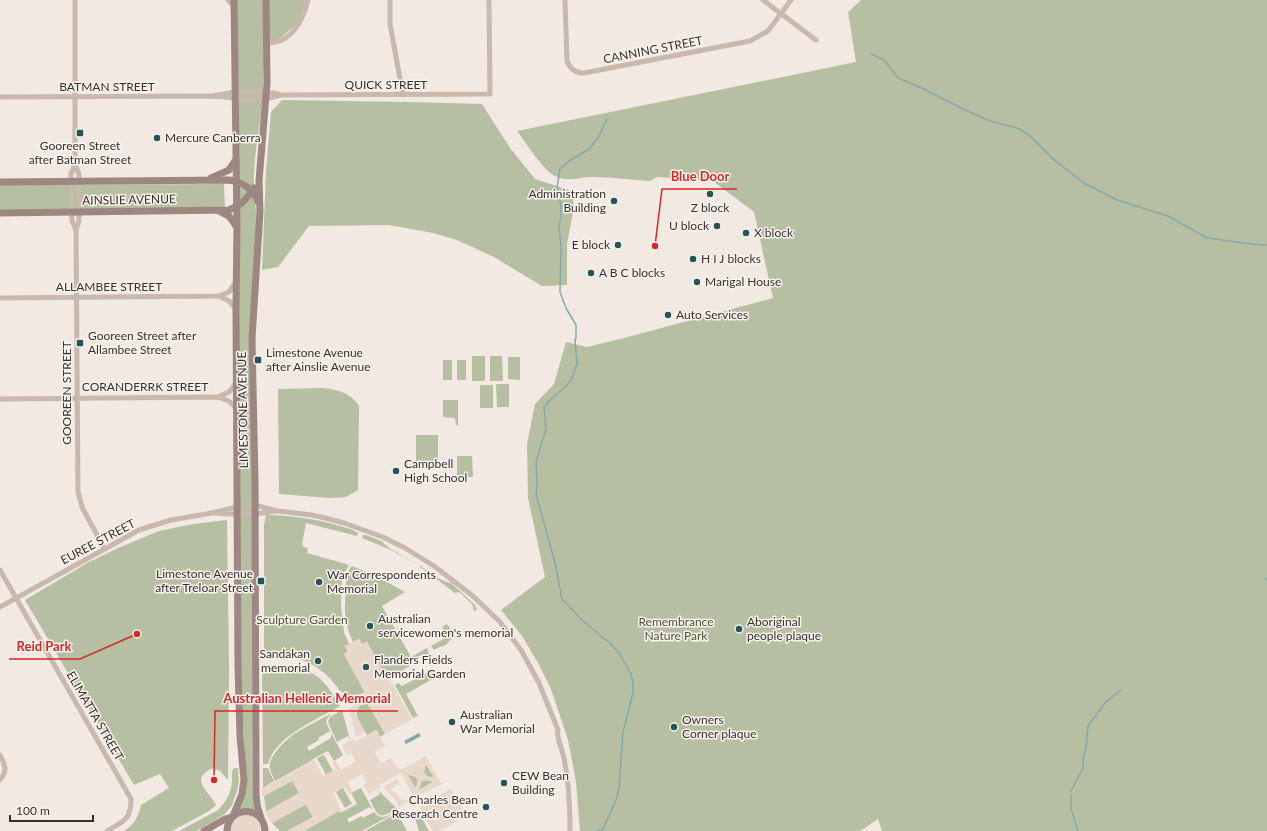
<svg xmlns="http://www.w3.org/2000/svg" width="1267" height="831" font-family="Lato,sans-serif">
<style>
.green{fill:#b7bfa3}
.plaza{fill:#e7d8cb;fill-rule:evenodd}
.water{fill:#84abaa}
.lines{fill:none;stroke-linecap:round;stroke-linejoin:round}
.stream{stroke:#84abaa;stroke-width:1.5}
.street{stroke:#c8b8ae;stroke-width:5}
.secondary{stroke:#9c8880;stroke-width:7}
.poi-dot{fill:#265555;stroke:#f9f3ee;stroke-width:1.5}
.labels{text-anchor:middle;stroke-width:3;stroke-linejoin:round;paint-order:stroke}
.street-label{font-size:12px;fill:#382f2c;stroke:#f9f3ee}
.poi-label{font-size:12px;fill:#382f2c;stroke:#f9f3ee;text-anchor:start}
.park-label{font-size:12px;fill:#4a5332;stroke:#f9f3ee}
.leader{fill:none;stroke:#d62828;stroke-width:1.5}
.callout-dot{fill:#d62828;stroke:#f9f3ee;stroke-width:1.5}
.callout-label{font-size:13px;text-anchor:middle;font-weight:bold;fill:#d62828;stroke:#f9f3ee;stroke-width:3;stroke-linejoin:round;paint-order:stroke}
</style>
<rect width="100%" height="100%" fill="#f1e9e2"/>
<g class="green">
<path d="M237 0H263C263 35 265 69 262 104 258 141 249 178 257 216L253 487 252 761 253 802 255 810 250 809 239 810 246 772 241 688Z"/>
<path d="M269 0H307L297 24 278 40 269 42Z"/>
<path d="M861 0H1267V831H882L878 819 860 831H580L576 782 568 740 551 689 538 663 522 636 501 610 545 577 528 498 527 444 535 404 554 384 566 342 587 347 628 337 773 298 754 212 713 181 657 177 650 181C631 180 613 177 594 177 581 176 568 183 555 176 543 170 526 143 517 131L856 62 848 12Z"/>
<path d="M282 100 409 102 482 104 510 148 535 179 572 191 574 207 567 244V285L542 286 494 257 457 240 433 233 389 225 309 226 278 267 262 270 266 171 271 112Z"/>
<path d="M224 184 225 210 0 211V185Z"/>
<rect x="472" y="356" width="13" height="25"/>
<path d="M490 356H502L503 381H490Z"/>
<path d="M508 357H520V380L508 379Z"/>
<rect x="443" y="360" width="9" height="20"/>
<rect x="457" y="360" width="9" height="20"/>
<path d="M496 384H509V407H497Z"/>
<rect x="480" y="385" width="13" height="23"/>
<path d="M322 388C337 389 351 393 359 406L358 490 346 497 330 498 279 494 278 389Z"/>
<path d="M443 400H458V425H456L455 418 443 417Z"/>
<rect x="416" y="435" width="22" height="28"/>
<path d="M457 456H472L473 477H457Z"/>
<path d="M266 515C291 515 316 519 340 526 346 528 353 529 358 533L357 536 306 523 302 545 304 547 308 548 307 553 349 565 342 577 341 607 344 632 349 644 345 646 348 652 344 654 365 692 352 698 345 697 341 691H340C328 673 311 660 289 657 281 657 272 657 264 657V525Z"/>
<path d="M227 520 229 668 228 780 220 771 213 768C188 779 209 791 216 805L209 811 172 831H124C134 825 139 816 141 805L169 788 160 774 134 785 25 600 89 562 118 548 159 531 193 524Z"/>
<path d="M363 535H366L384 542 383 543 391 549 418 565 391 550 362 538Z"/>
<path d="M419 565 440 579 449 583 450 582 475 605 477 610 474 611 472 604 459 592 455 593 419 566Z"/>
<path d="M352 566 374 575 405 592 382 606 411 657 427 648 429 653 425 657 423 654 408 662 410 666 387 679 367 642 362 644 359 639 353 642C344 621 344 612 346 590 347 585 345 581 346 577 346 573 350 569 352 566Z"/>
<path d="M447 624 454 634V636L447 644 442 647 441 646 434 650 431 646 447 637 442 627Z"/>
<path d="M265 665C305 665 320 670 340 706 318 719 275 736 268 764H263L262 671 265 667Z"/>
<path d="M434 669 438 676 406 694 418 716 413 718 395 685 399 683 402 686Z"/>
<path d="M367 701 385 734 380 737 376 730 367 735C360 722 348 710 367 701Z"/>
<path d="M342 710 350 740 348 736 337 742 328 722 330 717Z"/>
<path d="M330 714 331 715 328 717 326 722 330 731 318 738 319 740 307 747 309 751 331 738V733L343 755 334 761 328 751 311 760V761L275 781C273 777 271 773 270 769 267 756 287 740 295 733H297V732Z"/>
<path d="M324 755 333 771 326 775 317 758Z"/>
<path d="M426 764 434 778 427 776 424 772Z"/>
<path d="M234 768H238L239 780 237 791 232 805 225 814 197 831H179L218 810C226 802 232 792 232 780 232 775 231 771 234 768Z"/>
<path d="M263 768H268L270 773 274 781 263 788Z"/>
<path d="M407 774 416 777 418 781 415 789Z"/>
<path d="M293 780 299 793 266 812 264 796Z"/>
<path d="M426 780 433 782 419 790 421 782Z"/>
<path d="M343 788 352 804 345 808 336 792Z"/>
<path d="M361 788 373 810 369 807 368 808 347 819 349 823 361 816 363 818 374 812C381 821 388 816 396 811V812L362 831H304L339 811 340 813 357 804 351 793Z"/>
<path d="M378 790 397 809C378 819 379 818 370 800L380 794Z"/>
<path d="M306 804 313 817 287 831H280L272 823Z"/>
<path d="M417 810 429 831H419L414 815Z"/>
<path d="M397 813 407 831H365Z"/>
</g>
<g class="plaza">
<path d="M359 639 362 644 367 642 387 678H389L412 719 385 734 366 701 359 706 356 712V715L365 732 356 737 349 708 365 699 363 694 365 693 344 654 348 651 345 646Z"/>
<path d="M377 730 385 746 375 751 376 753 375 754 380 762 382 763 391 758 398 769 400 768 401 770 426 756 440 782H442L443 783 400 806 396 804 398 803 383 787 397 779 399 784 391 789 402 800 404 799 406 801 414 797 401 773 379 785 381 787 369 794 363 785 367 782 362 774 348 782 353 792 349 794 345 787 333 793 342 812 340 813 339 811 303 831H287L313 817 306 805 271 823 265 812 299 793 292 781 262 797V789L311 762V760L313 759 323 776 336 769 332 762 335 760 341 770 356 761 351 753 347 755 342 745 354 739 355 742ZM426 764H427L434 778 427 776 424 772ZM408 775 416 777 418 781 416 788ZM426 780 433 782 419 790 421 782Z"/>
<path d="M451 789 466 816 440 831H433L419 806Z"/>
<path d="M245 815 252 816 258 821 260 825 261 831H231V827L234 821 240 816Z"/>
</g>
<path class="water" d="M419 733 421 736 406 744 404 741Z"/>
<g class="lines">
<g class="stream">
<path d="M871 54 884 60 898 78 924 89 963 109 990 121 1017 128 1028 134 1053 159 1084 183 1117 200 1168 216 1207 238 1252 244 1267 245"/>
<path d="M1265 578 1267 580"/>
<path d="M1071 791 1083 768V759L1086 748 1088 726 1106 702 1121 690"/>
<path d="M1071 795V808L1078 831"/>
<path d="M597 831 603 829 616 800 619 788 623 732 633 693V682L631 674 619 653 611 644 583 621 562 599 555 563 536 494 537 486 536 462 546 429 544 408 549 401 567 385 572 378 577 364 575 341 576 337V325L566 308 560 292 561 246 559 227 561 215V206L557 188 560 169 569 161 589 149 598 138 607 119"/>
</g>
<g class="street">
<path d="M75 0V164L71 174 72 221 76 230"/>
<path d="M228 0 234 6"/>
<path d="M390 0V24L403 95"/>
<path d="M565 0 567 61C570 69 575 73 584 73L750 41 768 31 791 0"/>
<path d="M763 0 816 40"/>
<path d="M266 43C291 44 303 21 308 0"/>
<path d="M213 96 234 92 275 93 281 95 490 94 489 0"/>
<path d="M0 97C70 97 141 96 211 96 233 97 261 103 281 95"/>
<path d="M75 164 79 174V221L76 230 78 492 82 507 104 548"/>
<path d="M219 296 229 301 236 309"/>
<path d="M0 298 219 296 229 292 235 283"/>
<path d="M218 397 229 392 236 383"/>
<path d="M0 399 218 397 229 401 237 409"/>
<path d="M215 513C235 515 255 515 275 511"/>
<path d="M0 570 131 799C131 820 124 821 107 831"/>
<path d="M0 607 139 530 171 520 212 513 237 507 254 505 278 511 312 515 329 519 344 523 383 537 405 548 434 566 473 596 500 622 521 650 539 683 558 730C556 737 561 746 563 754 569 779 570 805 570 831"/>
<path d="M0 755C5 765 8 771 0 780"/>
</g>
<g class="secondary">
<path d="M211 178 229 170 235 161"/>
<path d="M0 182 229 180C242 182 254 189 258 202"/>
<path d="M219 211 229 216 236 226"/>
<path d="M0 213 229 210C241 205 247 199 254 188"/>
<path d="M233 816 242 794 244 780 240 736 238 666 236 309 237 226 234 0"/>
<path d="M261 818 257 805 256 793 255 482 252 338 260 211 259 181 267 83 266 0"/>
<path d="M204 831 225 819 232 817"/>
<path d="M227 831C228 805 264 805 265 831"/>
</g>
</g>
<g class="poi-dot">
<rect x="76" y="129" width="8" height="8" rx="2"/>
<circle cx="157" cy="138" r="4"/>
<circle cx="710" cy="194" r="4"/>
<circle cx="614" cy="201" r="4"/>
<circle cx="717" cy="226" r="4"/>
<circle cx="746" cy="233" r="4"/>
<circle cx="618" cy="245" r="4"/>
<circle cx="693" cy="259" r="4"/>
<circle cx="591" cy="273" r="4"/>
<circle cx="697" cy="282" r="4"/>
<circle cx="668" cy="315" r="4"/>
<rect x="76" y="339" width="8" height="8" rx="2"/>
<rect x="254" y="356" width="8" height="8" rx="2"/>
<circle cx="396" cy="471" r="4"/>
<rect x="257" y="577" width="8" height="8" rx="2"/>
<circle cx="319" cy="582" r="4"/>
<circle cx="370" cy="626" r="4"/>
<circle cx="739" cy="629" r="4"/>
<circle cx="318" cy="661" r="4"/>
<circle cx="366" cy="667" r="4"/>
<circle cx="452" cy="722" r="4"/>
<circle cx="674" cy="727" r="4"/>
<circle cx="504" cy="783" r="4"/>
<circle cx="486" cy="807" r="4"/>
</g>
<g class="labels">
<g class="street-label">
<text transform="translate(653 50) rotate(-11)" y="4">CANNING STREET</text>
<text x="386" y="89">QUICK STREET</text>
<text x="107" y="91">BATMAN STREET</text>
<text transform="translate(129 200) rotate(-1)" y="4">AINSLIE AVENUE</text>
<text x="109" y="291">ALLAMBEE STREET</text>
<text x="145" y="391">CORANDERRK STREET</text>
<text transform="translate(67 393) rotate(-90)" y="4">GOOREEN STREET</text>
<text transform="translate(243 410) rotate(-91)" y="4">LIMESTONE AVENUE</text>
<text transform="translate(98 542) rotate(-28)" y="4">EUREE STREET</text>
<text transform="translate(95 716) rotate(60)" y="4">ELIMATTA STREET</text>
</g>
<g class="poi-label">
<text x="165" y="142">Mercure Canberra</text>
<text x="80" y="150" text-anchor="middle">Gooreen Street<tspan x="80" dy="14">after Batman Street</tspan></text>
<text x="606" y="198" text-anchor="end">Administration<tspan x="606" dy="14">Building</tspan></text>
<text x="710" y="212" text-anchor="middle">Z block</text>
<text x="709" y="230" text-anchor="end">U block</text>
<text x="754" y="237">X block</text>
<text x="610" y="249" text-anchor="end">E block</text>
<text x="701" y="263">H I J blocks</text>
<text x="599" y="277">A B C blocks</text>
<text x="705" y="286">Marigal House</text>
<text x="676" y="319">Auto Services</text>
<text x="88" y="340">Gooreen Street after<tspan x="88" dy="14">Allambee Street</tspan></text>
<text x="266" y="357">Limestone Avenue<tspan x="266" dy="14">after Ainslie Avenue</tspan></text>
<text x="404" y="468">Campbell<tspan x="404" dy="14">High School</tspan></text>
<text x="253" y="578" text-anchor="end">Limestone Avenue<tspan x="253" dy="14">after Treloar Street</tspan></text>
<text x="327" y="579">War Correspondents<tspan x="327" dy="14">Memorial</tspan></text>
<text x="378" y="623">Australian<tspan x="378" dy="14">servicewomen's memorial</tspan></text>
<text x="747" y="626">Aboriginal<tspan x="747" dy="14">people plaque</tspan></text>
<text x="310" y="658" text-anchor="end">Sandakan<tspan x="310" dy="14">memorial</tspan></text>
<text x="374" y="664">Flanders Fields<tspan x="374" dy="14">Memorial Garden</tspan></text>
<text x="460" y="719">Australian<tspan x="460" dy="14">War Memorial</tspan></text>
<text x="682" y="724">Owners<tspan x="682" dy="14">Corner plaque</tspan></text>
<text x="512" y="780">CEW Bean<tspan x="512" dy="14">Building</tspan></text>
<text x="478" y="804" text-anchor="end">Charles Bean<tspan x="478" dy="14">Reserach Centre</tspan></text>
</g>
<g class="park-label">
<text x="302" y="624">Sculpture Garden</text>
<text x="676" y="626">Remembrance<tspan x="676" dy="14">Nature Park</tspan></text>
</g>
</g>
<path class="leader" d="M655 246L662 189H737M137 634L80 659H9M214 780L215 711H398"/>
<g class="callout-dot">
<circle cx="655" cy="246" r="4"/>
<circle cx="137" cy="634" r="4"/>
<circle cx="214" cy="780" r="4"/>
</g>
<g class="callout-label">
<text x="700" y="181">Blue Door</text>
<text x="44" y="651">Reid Park</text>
<text x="307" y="703">Australian Hellenic Memorial</text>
</g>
<path d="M10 815v6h83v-6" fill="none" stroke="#382f2c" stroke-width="2"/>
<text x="16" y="815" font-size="12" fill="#382f2c" stroke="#f9f3ee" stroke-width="3" paint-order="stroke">100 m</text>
</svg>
